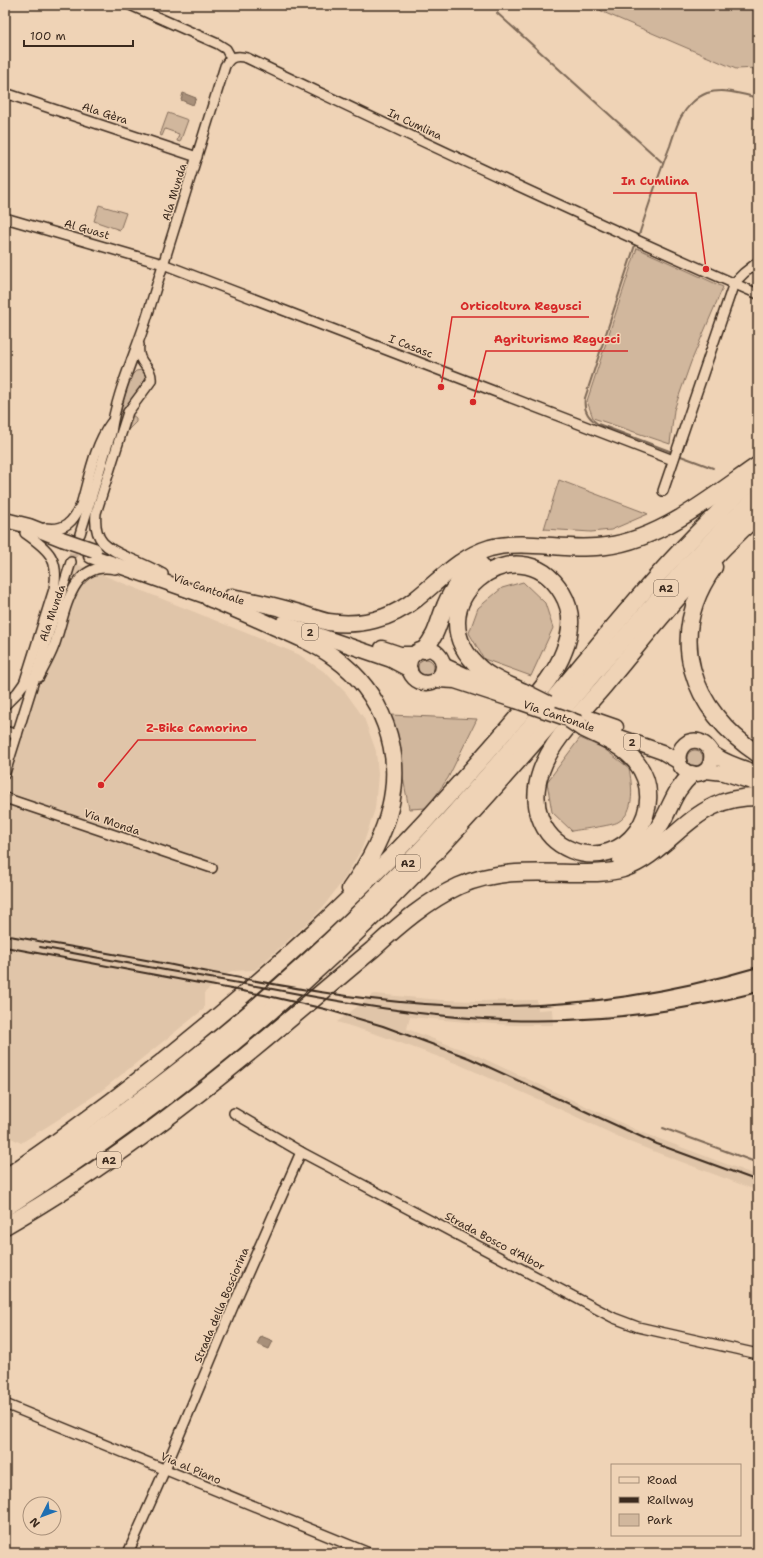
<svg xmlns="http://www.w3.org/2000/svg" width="763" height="1558" font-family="'Shantell Sans',sans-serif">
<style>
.built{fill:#e0c5a9}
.green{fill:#d1b79d;stroke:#86705e}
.water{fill:#a8907a;stroke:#7c6755}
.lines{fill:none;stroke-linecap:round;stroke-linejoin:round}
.stream{stroke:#7c6755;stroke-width:2}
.street-tunnel{stroke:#cbb198;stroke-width:9;stroke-dasharray:9 4.5;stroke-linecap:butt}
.street-casing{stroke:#3b2a1e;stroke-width:12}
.primary-casing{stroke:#3b2a1e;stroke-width:17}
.highway-casing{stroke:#3b2a1e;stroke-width:19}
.street{stroke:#efd3b6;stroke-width:9}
.primary{stroke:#efd3b6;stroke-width:14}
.highway{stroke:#efd3b6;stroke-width:16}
.rail{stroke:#3b2a1e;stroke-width:2}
.primary-bridge-casing{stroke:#3b2a1e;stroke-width:17;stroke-linecap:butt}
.highway-bridge-casing{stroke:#3b2a1e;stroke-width:19;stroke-linecap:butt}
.primary-bridge{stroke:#efd3b6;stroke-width:14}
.highway-bridge{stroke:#efd3b6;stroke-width:16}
.labels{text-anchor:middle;stroke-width:3;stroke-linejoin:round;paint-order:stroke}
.shield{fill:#efd3b6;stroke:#715d4c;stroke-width:1}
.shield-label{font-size:10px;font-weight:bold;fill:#3b2a1e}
.street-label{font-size:11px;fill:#3b2a1e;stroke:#efd3b6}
.leader{fill:none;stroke:#d62828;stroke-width:1.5}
.callout-dot{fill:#d62828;stroke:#efd3b6;stroke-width:1.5}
.callout-label{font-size:12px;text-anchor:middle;font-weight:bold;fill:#d62828;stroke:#efd3b6;stroke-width:3;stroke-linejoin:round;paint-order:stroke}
</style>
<rect width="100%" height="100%" fill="#efd3b6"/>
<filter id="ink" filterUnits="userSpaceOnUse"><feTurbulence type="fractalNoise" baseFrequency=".025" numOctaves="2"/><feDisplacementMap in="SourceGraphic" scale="8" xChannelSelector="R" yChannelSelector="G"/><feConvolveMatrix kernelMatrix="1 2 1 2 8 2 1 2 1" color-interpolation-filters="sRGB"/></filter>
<g filter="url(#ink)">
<g class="built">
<path d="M71 562 298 654 326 673 346 693 364 718 376 751 378 774 375 809 362 848 345 878 323 907 313 918 255 970 231 971 226 975 204 993V1009L101 1091 59 1119 21 1143 5 1135V773Z"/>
<path d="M374 994 441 1000 478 1001 537 1000 538 1010 552 1009 553 1025H514L478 1023 410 1017 407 1029 476 1055 641 1132 758 1176V1191L632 1143 551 1105 458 1064 379 1035 337 1022Z"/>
</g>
<g class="green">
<path d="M593 5H758V68L736 69 603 12Z"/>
<path d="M168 113 188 120 180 142 177 141 179 134 165 129 162 136 160 135Z"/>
<path d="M99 205 126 213 120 230 94 221Z"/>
<path d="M637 248 723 287 691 362 674 410 670 444 593 418 587 401Z"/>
<path d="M142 370C145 372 147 374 147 378 147 385 126 407 120 413L130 377 136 371Z"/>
<path d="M132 415 136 418V422L126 432Z"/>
<path d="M559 480 646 513 648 514 611 530 591 532 544 529Z"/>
<path d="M523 582 545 603 553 628 531 676 484 659 469 633 478 608 502 588Z"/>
<circle cx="426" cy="667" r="8"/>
<path d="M391 715 477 719 448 778 427 808 409 809Z"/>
<path d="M580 738 603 748 629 768C632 785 636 812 618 822 611 826 582 829 572 831L552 812 547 782Z"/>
<circle cx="695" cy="758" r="8"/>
</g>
<g class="water">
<path d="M183 93 196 98 193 105 181 100Z"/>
<path d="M261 1336 273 1341 269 1349 257 1344Z"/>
</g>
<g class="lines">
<g class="stream">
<path d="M489 5 490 6"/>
<path d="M497 13 663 163"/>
<path d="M638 238C648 207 658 176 670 146 673 137 676 126 681 117 686 108 696 97 707 93 724 88 742 94 758 98"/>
<path d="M636 242 585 398C583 410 588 418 598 424L672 452"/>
<path d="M678 455 713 468"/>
<path d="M663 1128 758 1163"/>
</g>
<path class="street-tunnel" d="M71 562 78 540"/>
<g class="street-casing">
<g id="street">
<path d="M130 5 218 44 226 49 231 58"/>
<path d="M5 93 197 157"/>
<path d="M5 218 163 264 673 460"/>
<path d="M139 345C136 365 153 366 151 381L128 412 96 513C93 542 107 548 129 558 141 563 152 568 163 574"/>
<path d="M663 491 734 283 744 273 758 262"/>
<path d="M45 528C65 531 73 522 81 505 89 478 94 446 111 423"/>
<path d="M80 534 111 433C116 394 134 357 146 320 172 235 199 150 225 66 230 56 237 55 247 58 416 139 586 219 758 294"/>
<path d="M39 677C44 667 50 657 54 646 65 617 69 559 115 569"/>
<path d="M24 684 54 589C60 559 48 549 25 533"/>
<path d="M5 705 17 693 27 679"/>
<path d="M5 731 17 735"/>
<path d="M5 773 71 562"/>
<path d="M5 798 212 868"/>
<path d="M234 1113 301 1152 614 1318 638 1327 758 1354"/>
<path d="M5 1404 369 1553"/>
<path d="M128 1553 163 1474 232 1309 301 1152"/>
</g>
</g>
<g class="primary-casing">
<g id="primary">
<path d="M5 520 29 526 62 539"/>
<path d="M91 556 219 601"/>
<path d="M283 623 391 660 410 670"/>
<path d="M382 648 400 654H415"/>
<circle cx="426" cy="666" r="17"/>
<path d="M443 665 465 675 504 689"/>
<path d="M437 680 455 681 516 701"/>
<path d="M590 718 616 727"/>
<path d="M600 730 662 752 679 762"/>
<path d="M711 753C715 783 674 779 679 754 680 749 683 745 688 742 693 740 698 740 703 743 709 746 710 752 715 755 728 764 744 768 758 773"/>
<path d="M706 771 724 773 758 784"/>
</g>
</g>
<g class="highway-casing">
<g id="highway">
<path d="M714 567C665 636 691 710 758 754"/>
<path d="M232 597C250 601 269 604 288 610 301 613 315 619 328 622 360 627 391 619 416 599 440 580 460 557 490 548 525 539 560 550 596 547 656 544 710 498 758 465"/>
<path d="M209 598C230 607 252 616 273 626 294 635 316 644 335 658 382 692 404 751 390 808 383 837 368 864 350 889"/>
<path d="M424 650C438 633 437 625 445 606 452 588 464 574 480 564"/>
<path d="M582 728C601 737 622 745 636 762 671 807 625 872 571 850 539 837 530 802 541 771 552 739 582 712 604 686 653 627 701 566 758 515"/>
<path d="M621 860C638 851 652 838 662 822 673 802 674 791 692 774"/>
<path d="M5 1178C116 1102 221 1018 319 927 360 888 401 849 438 807 466 776 494 745 521 713 537 694 555 675 564 651 572 632 573 611 562 593 518 519 409 606 481 669 493 680 510 685 524 692"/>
<path d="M5 1193C169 1089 319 963 449 819 493 770 537 720 579 668 635 601 690 533 758 477"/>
<path d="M5 1208C152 1115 288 1006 409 880 507 779 595 669 689 564L727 525 758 497"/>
<path d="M5 1226C105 1169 196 1098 284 1024 314 999 343 974 373 949 399 925 427 901 459 886 495 870 531 872 569 873 587 873 606 874 623 869 659 857 680 822 714 806 728 799 743 797 758 797"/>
</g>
</g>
<use href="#street" class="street"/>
<use href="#primary" class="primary"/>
<use href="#highway" class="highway"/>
<g class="rail">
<path d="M5 935C64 946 123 955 182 967 262 982 343 999 425 1004 537 1012 650 999 758 967"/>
<path d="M5 947 264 995 325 1009 383 1026 469 1058 657 1144 758 1181"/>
<path d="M40 947C116 961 191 975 267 988 346 1003 424 1017 505 1020 590 1023 676 1013 758 992"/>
</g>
<g class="primary-bridge-casing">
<g id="primary-bridge">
<path d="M62 539 94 550"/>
<path d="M516 701 580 723"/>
</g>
</g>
<g class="highway-bridge-casing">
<g id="highway-bridge">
<path d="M524 692 548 704"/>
<path d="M570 720 582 728"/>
</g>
</g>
<use href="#primary-bridge" class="primary-bridge"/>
<use href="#highway-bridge" class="highway-bridge"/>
</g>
</g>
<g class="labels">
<g class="shield">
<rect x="654" y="580" width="24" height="16" rx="3"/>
<rect x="302" y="624" width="16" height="16" rx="3"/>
<rect x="624" y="734" width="16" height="16" rx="3"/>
<rect x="396" y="855" width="24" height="16" rx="3"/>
<rect x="97" y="1152" width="24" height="16" rx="3"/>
</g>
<g class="shield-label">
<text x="666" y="592">A2</text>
<text x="310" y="636">2</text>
<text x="632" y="746">2</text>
<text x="408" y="867">A2</text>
<text x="109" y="1164">A2</text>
</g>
<g class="street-label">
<text transform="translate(105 113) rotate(18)" y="4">Ala Gèra</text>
<text transform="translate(415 124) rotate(25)" y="4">In Cumlina</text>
<text transform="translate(174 192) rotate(-73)" y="4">Ala Munda</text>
<text transform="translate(87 229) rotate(16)" y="4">Al Guast</text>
<text transform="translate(411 346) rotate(21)" y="4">I Casasc</text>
<text transform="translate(209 589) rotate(19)" y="4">Via Cantonale</text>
<text transform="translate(52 613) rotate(-71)" y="4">Ala Munda</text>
<text transform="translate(559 716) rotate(19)" y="4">Via Cantonale</text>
<text transform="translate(112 822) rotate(19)" y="4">Via Monda</text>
<text transform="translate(495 1241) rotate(28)" y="4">Strada Bosco d'Albor</text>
<text transform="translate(221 1305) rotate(-67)" y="4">Strada della Bosciorina</text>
<text transform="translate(191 1468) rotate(23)" y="4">Via al Piano</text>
</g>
</g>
<path class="leader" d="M706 269L696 193H613M441 387L452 317H589M473 402L486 351H628M101 785L138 740H256"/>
<g class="callout-dot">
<circle cx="706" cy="269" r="4"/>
<circle cx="441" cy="387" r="4"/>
<circle cx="473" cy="402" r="4"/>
<circle cx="101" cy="785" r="4"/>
</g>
<g class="callout-label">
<text x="655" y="185">In Cumlina</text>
<text x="521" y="310">Orticoltura Regusci</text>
<text x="557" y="343">Agriturismo Regusci</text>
<text x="197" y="732">Z-Bike Camorino</text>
</g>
<rect width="763" height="1558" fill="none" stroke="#efd3b6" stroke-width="20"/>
<rect x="10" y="10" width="743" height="1538" fill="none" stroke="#3b2a1e" stroke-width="1.5" filter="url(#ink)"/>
<rect x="611" y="1464" width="130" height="72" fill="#efd3b6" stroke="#a78f79"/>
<rect x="619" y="1477" width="20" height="6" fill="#efd3b6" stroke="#a78f79"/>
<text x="647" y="1484" font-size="12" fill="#3b2a1e">Road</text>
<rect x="619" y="1497" width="20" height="6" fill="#3b2a1e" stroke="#a78f79"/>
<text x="647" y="1504" font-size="12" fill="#3b2a1e">Railway</text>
<rect x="619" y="1514" width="20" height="12" fill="#d1b79d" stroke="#a78f79"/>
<text x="647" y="1524" font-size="12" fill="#3b2a1e">Park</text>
<g transform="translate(42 1516) rotate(228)"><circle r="19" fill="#efd3b6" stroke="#a78f79"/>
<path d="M0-3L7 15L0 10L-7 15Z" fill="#1f6fb2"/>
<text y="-6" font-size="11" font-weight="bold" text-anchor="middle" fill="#3b2a1e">N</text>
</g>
<path d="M24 40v6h109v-6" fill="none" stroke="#3b2a1e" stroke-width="2"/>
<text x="30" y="40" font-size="12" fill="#3b2a1e" stroke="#efd3b6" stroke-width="3" paint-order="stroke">100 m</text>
</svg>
